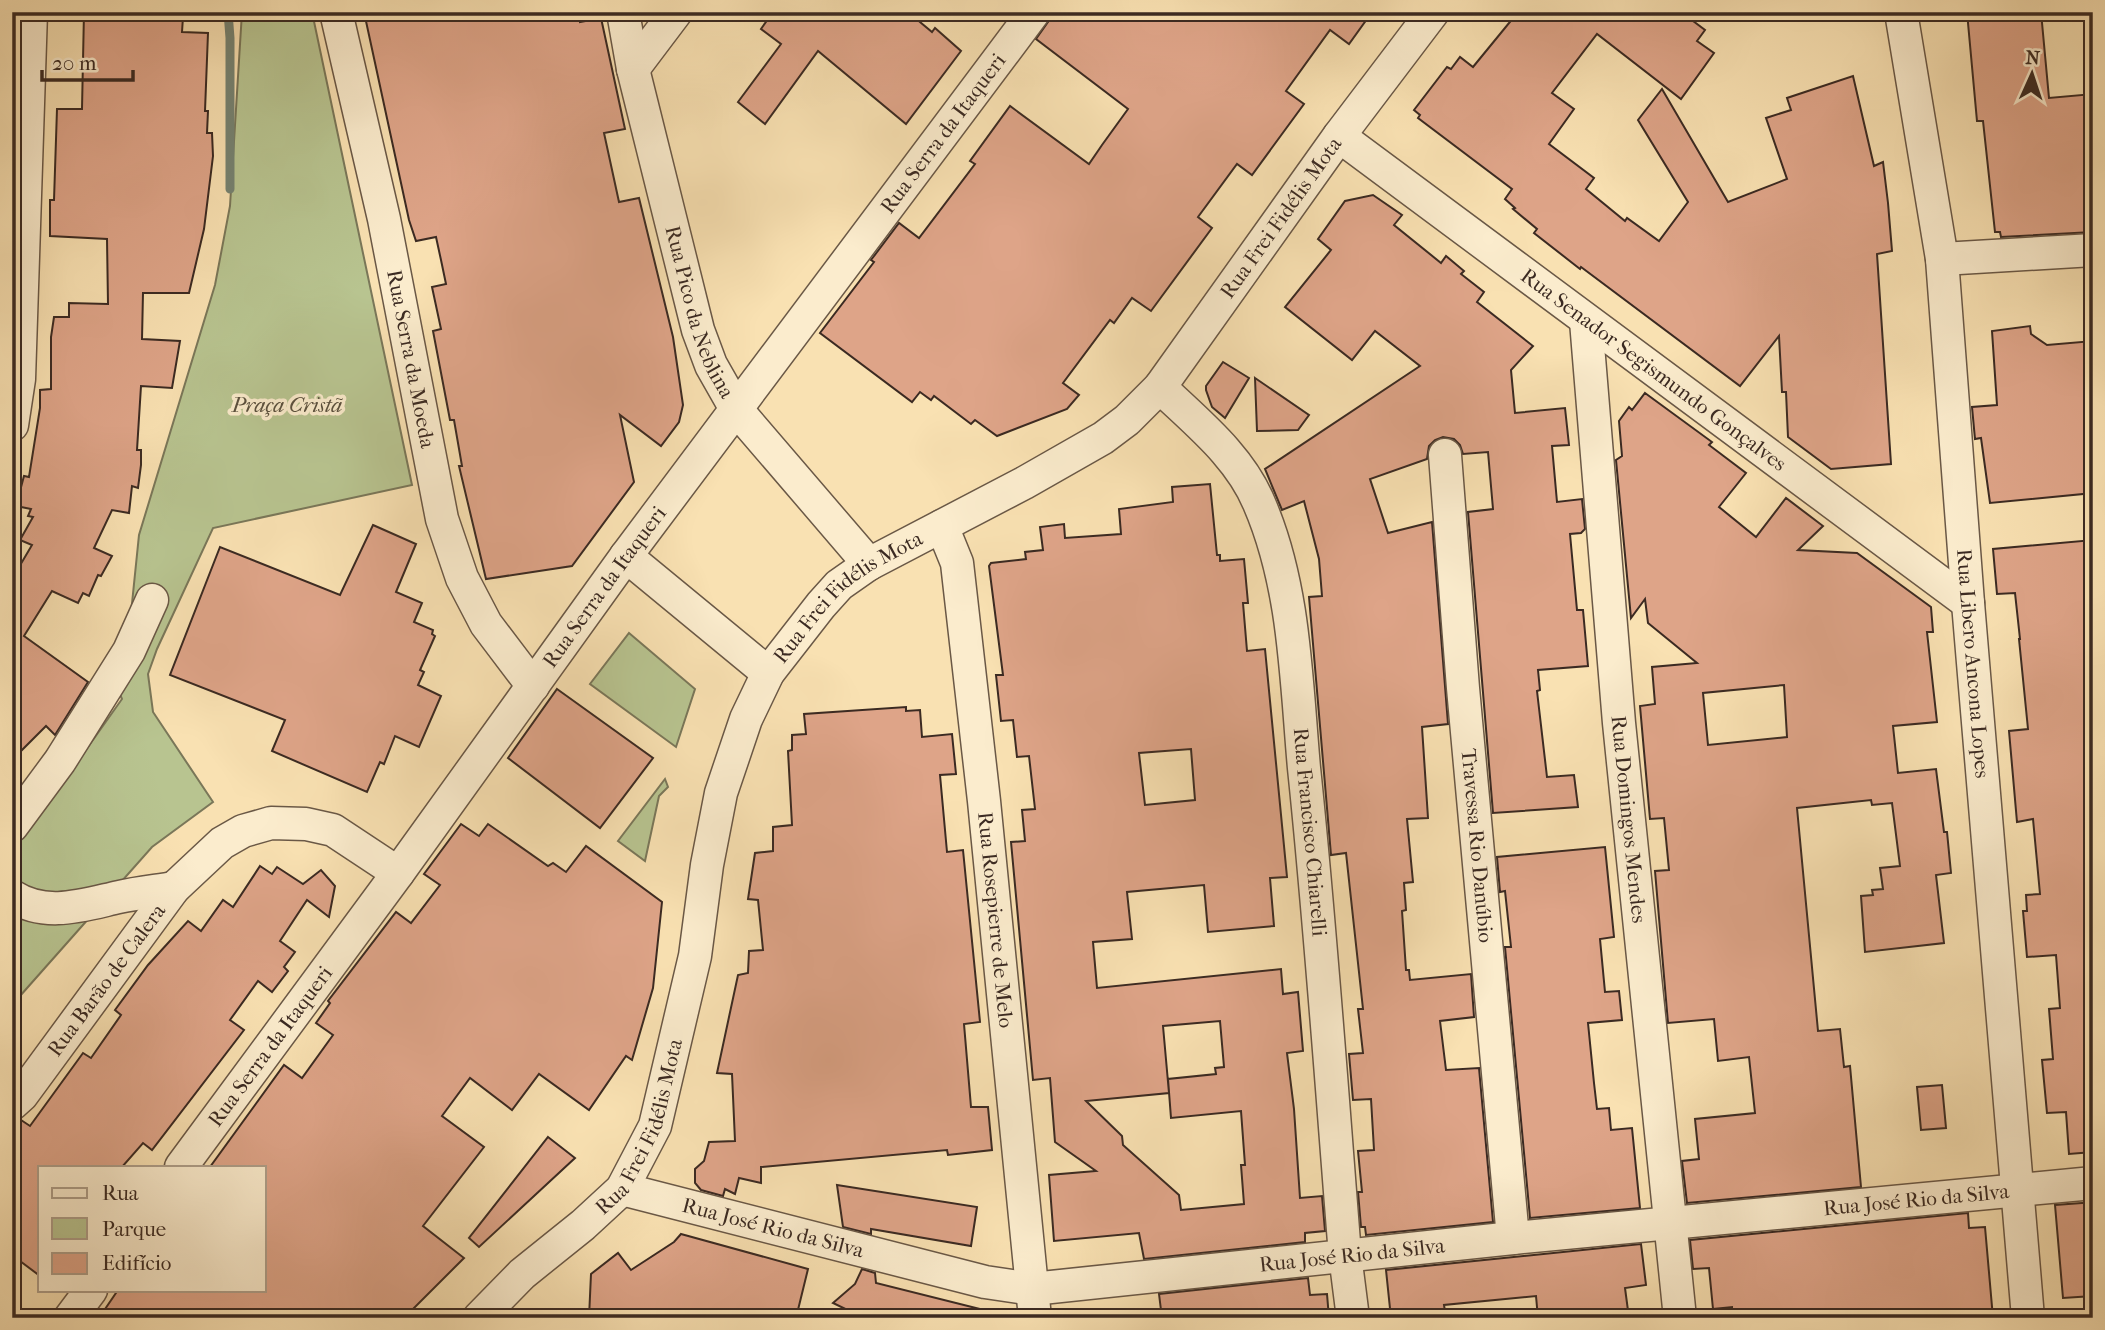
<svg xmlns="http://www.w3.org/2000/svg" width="2105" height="1330" font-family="'IM FELL French Canon',serif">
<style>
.park{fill:#b8c490;stroke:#7a7759;stroke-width:2}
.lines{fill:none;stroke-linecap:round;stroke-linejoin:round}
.stream{stroke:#768372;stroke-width:9}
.building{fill:#dea488;stroke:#3b2a22;stroke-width:2;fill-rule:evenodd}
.minor-casing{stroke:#6a5846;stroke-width:35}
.minor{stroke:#fbeccd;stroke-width:32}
.labels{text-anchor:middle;stroke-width:7;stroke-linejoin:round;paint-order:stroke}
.street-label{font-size:21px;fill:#3b2a22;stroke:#fbeccd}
.park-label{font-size:21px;font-style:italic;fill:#5a503e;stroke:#fbeccd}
</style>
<rect width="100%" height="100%" fill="#f9e1b2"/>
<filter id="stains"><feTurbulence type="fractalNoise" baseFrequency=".00286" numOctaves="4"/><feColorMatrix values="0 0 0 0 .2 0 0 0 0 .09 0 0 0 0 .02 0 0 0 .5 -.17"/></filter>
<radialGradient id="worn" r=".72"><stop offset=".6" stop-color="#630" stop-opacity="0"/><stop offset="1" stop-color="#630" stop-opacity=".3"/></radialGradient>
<g class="park">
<path d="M242 12H312L412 485 213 528 157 649 148 674 153 712 213 802 152 847 12 1005V840L51 799 122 699 116 686 130 623 139 535 215 285 230 206Z"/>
<path d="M629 633 695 689 676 747 590 684Z"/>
<path d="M665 779 668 787 659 796 645 861 618 841Z"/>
</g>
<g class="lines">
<path class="stream" d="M228 12 230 38V189"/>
</g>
<g class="building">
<path d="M84 12H152V17H183L182 32 208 33 205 111H208L207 133H212L213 156 204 229 189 293H143L142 339 180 341 172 388 141 386 137 450H141V465L138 488 132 486 129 513 112 510 94 548 112 556 101 576 98 575 89 596 83 593 78 603 52 591 24 636 88 682 55 735 46 726 12 760V579L32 545 20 540 33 517 28 516 31 509 16 506 24 476 29 477 40 408V390L51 389V337L54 317H69V303L108 304 107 239 50 236V200H54L57 109H82Z"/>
<path d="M364 12H578L580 22 601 18 625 129 604 133 619 202 639 198 673 337 683 405 679 422 661 446 620 415 634 482 572 566 486 579 459 466H462L454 420H450L433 331 441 329 432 287 446 284 441 260 436 237 416 241 409 220Z"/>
<path d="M773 12H908L932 32 935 28 961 51 906 124 818 51 765 124 738 102 781 44 761 29Z"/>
<path d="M1055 12H1372L1349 44 1330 30 1286 91 1304 104 1252 175 1237 164 1198 217 1212 228 1151 311 1132 298 1114 323 1110 320 1063 383 1079 395 1067 409 997 436 975 420 971 424 934 396 931 400 920 392 912 402 820 333 874 262 871 260 899 223 919 238 975 164 970 161 1010 106 1089 164 1102 145 1128 109 1036 39Z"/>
<path d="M1518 12H1681L1705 30 1697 41 1714 53 1681 99 1597 34 1552 93 1574 109 1549 144 1594 178 1586 189 1625 221 1627 218 1659 241 1688 202 1638 120 1662 89 1728 202 1787 179 1766 118 1791 110 1787 98 1853 76 1874 166 1883 162 1888 203 1892 251 1877 254 1891 464 1831 469 1788 437 1786 392H1782L1779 336 1740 386 1581 267 1580 269 1534 233 1537 229 1513 209 1515 208 1505 199 1512 189 1418 118 1420 115 1414 110 1447 67 1451 69 1460 57 1473 67Z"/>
<path d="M1967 12H2041L2049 98 2093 94V232L2001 237 2000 232H1995L1983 121H1977Z"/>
<path d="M1373 195 1402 215 1394 225 1441 263 1446 256 1464 271 1461 274 1484 292 1477 302 1533 346 1511 370 1515 413 1565 408 1569 445 1552 446 1557 502 1582 499 1585 529 1581 533 1570 534 1577 610H1583L1588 666 1538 670 1540 690 1537 691 1547 777 1574 775 1578 807 1493 813 1468 512 1493 509 1488 452 1463 454 1460 445 1454 439 1443 437 1435 440 1429 446 1427 459 1370 479 1388 533 1432 522 1448 724 1422 727 1428 818 1407 819 1413 882 1404 883 1406 910 1402 911 1406 970H1409L1410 980 1471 974 1474 1017 1440 1021 1446 1070 1479 1068 1493 1222 1366 1235 1365 1227H1361L1358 1192H1362L1358 1151 1374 1150 1371 1099 1353 1100 1349 1054 1363 1053 1358 1009H1363L1346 853 1331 855 1309 597 1322 596 1319 559 1304 501 1282 510 1265 469 1420 366 1375 331 1352 360 1285 307 1331 250 1318 239 1345 201Z"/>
<path d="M2030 326 2031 334 2047 345 2093 341V493L1990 503 1981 438 1975 439 1972 407 1997 405 1992 331Z"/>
<path d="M1223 362 1249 378 1225 418 1212 407 1206 390V386Z"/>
<path d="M1255 378 1309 415 1298 430 1257 431Z"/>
<path d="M1645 393 1712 442 1709 445 1746 473 1719 507 1756 537 1786 498 1823 526 1798 550 1857 553 1931 607 1933 632H1927L1937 722 1893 726 1898 773 1936 769 1944 832H1947L1951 873 1936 875 1944 943 1865 952 1861 896 1873 895 1872 890 1883 889 1880 868 1900 866 1892 803 1872 805 1871 800 1797 808 1818 1031 1840 1029 1844 1067 1850 1066 1861 1187 1687 1203 1682 1161 1699 1159 1695 1119 1755 1113 1749 1057 1718 1061 1714 1019 1668 1023 1655 871 1669 870 1664 818 1650 819 1640 706 1655 704 1652 667 1697 663 1648 623 1645 599 1631 618 1616 460 1622 456 1619 421 1629 407 1632 410ZM1784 685 1787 737 1708 745 1703 693Z"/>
<path d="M1210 484 1217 555H1220V561L1244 559 1248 603H1243L1247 651 1265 649 1287 877 1270 878 1274 926 1208 932 1204 885 1127 892 1132 939 1093 942 1097 988 1281 969 1283 994 1298 992 1303 1051 1287 1053 1294 1109 1300 1198 1322 1196 1325 1231 1305 1233V1242L1144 1259 1139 1233 1054 1241 1049 1175 1096 1171 1055 1142 1050 1078 1033 1080 1011 842 1025 841 1022 810 1035 809 1029 756 1017 757 1013 720 1001 721 996 675H1003L989 566 991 563 1026 559 1025 552 1043 550 1040 527 1064 524 1065 538 1121 534 1119 509 1173 502 1172 487ZM1191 749 1195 800 1145 805 1139 753ZM1220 1021 1224 1067 1215 1068 1216 1074 1168 1079 1171 1118 1241 1111 1245 1165H1241L1244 1204 1181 1210 1179 1195 1123 1145 1122 1136 1086 1101 1169 1093 1163 1026Z"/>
<path d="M373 525 416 544 396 592 422 603 414 622 433 630 432 634 435 636 420 670 424 672 418 685 441 696 419 747 395 736 384 764 380 762 367 792 272 751 285 720 170 675 220 547 340 595Z"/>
<path d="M2093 540V1152L2069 1154 2066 1112 2047 1113 2042 1060 2053 1059 2049 1009 2060 1008 2056 955 2027 957 2023 911H2027L2026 895 2040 894 2033 819 2017 822 2009 731 2028 729 2019 639H2020L2015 593 1997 594 1993 549Z"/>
<path d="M557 689 653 758 600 828 508 758Z"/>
<path d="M906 707V711L920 710 922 737 952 734 956 774 940 775 947 852 963 850 980 1022 964 1024 971 1107H988L992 1150 948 1155 947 1150 761 1167V1183L739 1178 735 1194 725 1189 723 1196 701 1190 695 1183V1169L704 1161 709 1142 735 1141 732 1074 717 1073 738 975 748 973 749 951 763 950 758 900 748 899 755 853 773 851V827L792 825 788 751 792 750V735L806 734 804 714Z"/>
<path d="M461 824 479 836 488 824 548 866 553 863 566 872 586 846 662 902 653 988 632 1060 626 1056 589 1110 539 1074 512 1110 470 1078 442 1116 484 1147 423 1226 464 1258 404 1318H99L118 1290H264V1167H210L284 1065 302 1078 333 1035 316 1023 330 1003 328 1001 396 912 411 923 440 885 424 874Z"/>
<path d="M1605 847 1614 937 1600 939 1605 992 1619 991 1622 1020 1588 1023 1594 1083 1597 1109 1609 1108 1611 1130 1632 1128 1640 1208 1530 1218 1505 947H1511L1505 891 1500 892 1497 857Z"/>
<path d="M260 866 272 874 277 867 303 884 321 870 335 886 329 917 307 900 280 941 295 952 284 967 288 971 272 992 258 981 230 1020 244 1030 152 1150 143 1143 122 1167H40V1276L12 1255V1122L21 1120 30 1126 83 1053 91 1058 121 1015 115 1010 148 965 188 921 201 931 223 900 233 907Z"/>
<path d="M1942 1085 1946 1128 1921 1130 1917 1087Z"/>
<path d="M548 1137 575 1158 479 1247 469 1238Z"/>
<path d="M837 1185 977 1207 971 1246 871 1229V1234L843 1227Z"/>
<path d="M2082 1203H2093V1296L2063 1298 2055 1205Z"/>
<path d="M1968 1213 1969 1228 1985 1227 1993 1318H1797L1796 1311 1732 1317V1307L1713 1309 1709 1268 1693 1269 1690 1240Z"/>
<path d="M681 1234 808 1269 796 1318H589L591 1274 618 1253 631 1270 674 1242Z"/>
<path d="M1641 1244 1646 1285 1625 1288 1629 1318H1538L1536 1296 1444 1305 1446 1318H1391L1386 1270Z"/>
<path d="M862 1269 875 1273 876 1283 980 1309 979 1318H864L833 1303 855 1284Z"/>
<path d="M1308 1278 1310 1295 1327 1294 1329 1318H1162L1159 1294Z"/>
</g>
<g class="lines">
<g class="minor-casing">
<g id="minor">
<path id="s1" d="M336 12 384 219 442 519 462 578 486 624 533 686"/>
<path id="s2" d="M623 12 633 69 698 330 711 365 736 409 869 564"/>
<path id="s3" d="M1901 12 1942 259 1968 603 2028 1318"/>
<path d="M633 69 676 12"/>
<path id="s4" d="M1339 136 1968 603"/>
<path d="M1942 259 2093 250"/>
<path id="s5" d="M1586 321 1619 723 1680 1318"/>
<path id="s6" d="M1160 387C1196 422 1239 455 1259 503 1295 586 1296 679 1304 768 1321 930 1332 1093 1345 1255L1353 1318"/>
<path d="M12 425 19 379 31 12"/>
<path id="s7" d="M1445 455 1463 688 1513 1238"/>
<path id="s8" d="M942 526 957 563 984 801 1035 1318"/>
<path d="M626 556 768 673"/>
<path d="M12 826 60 761 129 651 152 600"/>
<path d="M12 896C46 918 83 905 119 897 137 893 156 891 174 888"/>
<path id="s9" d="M12 1104 22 1095 174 888 222 843 243 831 271 823 306 824 333 830 398 873"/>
<path id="s10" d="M181 1167 398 873 626 556 1034 12"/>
<path id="s11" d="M622 1189 985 1282 1032 1289 1513 1238 2093 1183"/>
<path d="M70 1318 91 1290"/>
<path id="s12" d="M479 1318 522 1274 583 1225 622 1189 655 1126 695 956 707 865 721 793 746 719 768 673 821 605 839 585 869 564 1024 483 1103 438 1127 420 1160 387 1339 136 1433 12"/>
</g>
</g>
<use href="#minor" class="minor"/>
</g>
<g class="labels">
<g class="street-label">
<text dy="7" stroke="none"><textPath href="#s10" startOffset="1284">Rua Serra da Itaqueri</textPath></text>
<text dy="7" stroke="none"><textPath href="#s12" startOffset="1433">Rua Frei Fidélis Mota</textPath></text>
<text dy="7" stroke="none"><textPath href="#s2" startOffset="310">Rua Pico da Neblina</textPath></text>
<text dy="7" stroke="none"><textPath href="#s1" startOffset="355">Rua Serra da Moeda</textPath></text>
<text dy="7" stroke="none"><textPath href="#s4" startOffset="392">Rua Senador Segismundo Gonçalves</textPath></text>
<text dy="7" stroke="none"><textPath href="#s10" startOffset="718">Rua Serra da Itaqueri</textPath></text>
<text dy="7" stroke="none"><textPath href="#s12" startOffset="845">Rua Frei Fidélis Mota</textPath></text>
<text dy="7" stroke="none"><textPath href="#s3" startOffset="656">Rua Libero Ancona Lopes</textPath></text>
<text dy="7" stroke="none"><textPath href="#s5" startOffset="500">Rua Domingos Mendes</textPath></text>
<text dy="7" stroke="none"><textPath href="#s6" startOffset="488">Rua Francisco Chiarelli</textPath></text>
<text dy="7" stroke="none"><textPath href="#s7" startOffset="392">Travessa Rio Danúbio</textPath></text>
<text dy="7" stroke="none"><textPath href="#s8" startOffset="399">Rua Rosepierre de Melo</textPath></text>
<text dy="7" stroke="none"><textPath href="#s9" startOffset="156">Rua Barão de Calera</textPath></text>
<text dy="7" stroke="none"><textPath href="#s10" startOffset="150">Rua Serra da Itaqueri</textPath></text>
<text dy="7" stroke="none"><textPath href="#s12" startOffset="257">Rua Frei Fidélis Mota</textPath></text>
<text dy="7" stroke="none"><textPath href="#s11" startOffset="1311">Rua José Rio da Silva</textPath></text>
<text dy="7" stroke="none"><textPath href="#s11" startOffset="156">Rua José Rio da Silva</textPath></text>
<text dy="7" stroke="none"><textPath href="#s11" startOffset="744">Rua José Rio da Silva</textPath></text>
</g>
<g class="park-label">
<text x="287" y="412">Praça Cristã</text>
</g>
</g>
<rect width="2105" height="1330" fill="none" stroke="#f9e1b2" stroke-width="42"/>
<rect x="14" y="14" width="2077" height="1302" fill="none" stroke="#3b2a22" stroke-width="3.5"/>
<rect x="21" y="21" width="2063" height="1288" fill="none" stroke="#3b2a22" stroke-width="2"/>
<rect x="38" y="1166" width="228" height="126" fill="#fbeccd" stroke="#ae9e89" stroke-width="2"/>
<rect x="52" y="1188" width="35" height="10" fill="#fbeccd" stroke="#ae9e89" stroke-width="2"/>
<text x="102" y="1200" font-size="21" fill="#3b2a22">Rua</text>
<rect x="52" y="1218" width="35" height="21" fill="#b8c490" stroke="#ae9e89" stroke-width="2"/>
<text x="102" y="1236" font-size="21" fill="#3b2a22">Parque</text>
<rect x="52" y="1253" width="35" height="21" fill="#dea488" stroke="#ae9e89" stroke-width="2"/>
<text x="102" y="1270" font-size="21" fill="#3b2a22">Edifício</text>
<g transform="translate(2032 74) rotate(3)" stroke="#fbeccd" stroke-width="5" paint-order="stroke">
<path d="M0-5L12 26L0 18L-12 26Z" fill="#3b2a22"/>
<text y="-10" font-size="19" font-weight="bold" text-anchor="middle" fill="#3b2a22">N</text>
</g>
<path d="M42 70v10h91v-10" fill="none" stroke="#3b2a22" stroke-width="3.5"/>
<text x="52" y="70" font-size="21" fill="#3b2a22" stroke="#fbeccd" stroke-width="5" paint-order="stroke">20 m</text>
<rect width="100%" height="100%" filter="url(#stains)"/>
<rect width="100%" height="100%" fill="url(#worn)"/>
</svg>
